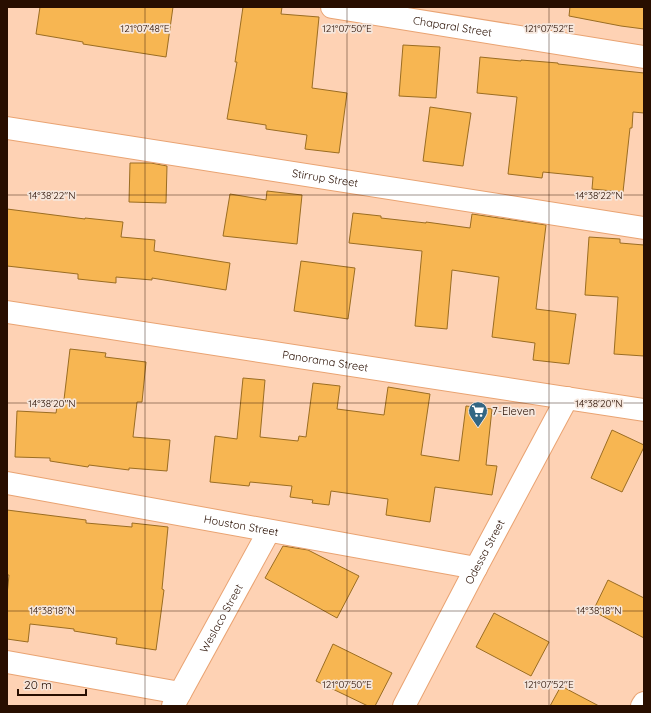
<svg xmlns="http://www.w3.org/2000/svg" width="651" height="713" font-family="Quicksand,sans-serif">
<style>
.building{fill:#f7b652;stroke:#9b6d22}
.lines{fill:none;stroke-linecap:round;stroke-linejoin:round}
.minor-casing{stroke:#e9a372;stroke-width:24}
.tertiary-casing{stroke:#e9a372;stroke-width:24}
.minor{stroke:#fff;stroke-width:22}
.tertiary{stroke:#fff;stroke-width:22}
.ticks{fill:none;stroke:#280e00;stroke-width:1;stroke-opacity:0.45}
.labels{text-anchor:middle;stroke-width:3.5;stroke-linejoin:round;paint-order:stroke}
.street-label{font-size:11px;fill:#280e00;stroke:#f5e6dc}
.poi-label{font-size:11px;fill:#280e00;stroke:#f5e6dc;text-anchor:start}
.ticks-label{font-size:10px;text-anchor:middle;fill:#280e00;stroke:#f5e6dc;stroke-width:3.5;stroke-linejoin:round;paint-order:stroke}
</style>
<rect width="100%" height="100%" fill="#fed2b4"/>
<g class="building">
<path d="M40 7H173L166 57 83 44V42L36 34Z"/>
<path d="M243 7H282L281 14 319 17 312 88 347 93 339 153 305 149 307 135 266 129V125L227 119 237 62H235Z"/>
<path d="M570 7H644V29L621 26 569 16Z"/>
<path d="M403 45 440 47 436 98 399 96Z"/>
<path d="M480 57 521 61V60L558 63V64L644 73V113L633 112 632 128H630L623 192 592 189 593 177 543 172 542 178 508 174 517 97 477 93Z"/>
<path d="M430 107 471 113 463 166 423 161Z"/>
<path d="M130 163H151L167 166 166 203 129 202Z"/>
<path d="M267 191 302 195 297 244 223 236 230 194 266 200Z"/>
<path d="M7 209 85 219V218L123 222 121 237 155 240 154 251 230 263 226 290 152 278V280L116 277V283L78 279V274L7 266Z"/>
<path d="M353 213 381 216V218L426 223V222L470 228 472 214 546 225 536 309 576 314 569 364 533 360 535 343 492 337 499 277 452 270 447 329 415 326 422 251 349 243Z"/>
<path d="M589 237 620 239V243L644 245V356L614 354 618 297 585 295Z"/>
<path d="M301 261 355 268 348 319 294 311Z"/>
<path d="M70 349 106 353 105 357 146 362 142 402H137L133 437 170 440 167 471 129 468V470L89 465 88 467 50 461V458L15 457 17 411 56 413 57 407 63 408Z"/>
<path d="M243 378 265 380 260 437 298 441 299 436 306 437 313 383 340 386 337 409 384 415 388 387 430 394 421 455 459 461 466 406 492 409 486 465 497 466 492 495 435 487 430 522 386 515 388 499 331 491 329 505 312 503 313 500 290 497 292 486 250 482 249 486 210 482 215 436 237 439Z"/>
<path d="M612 430 644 445V447L622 492 591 478Z"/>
<path d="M7 510 86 520V523L132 527V523L168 527 162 589 164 590 156 650 116 644 117 638 74 631V629L30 624 28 642 7 639V595L9 575H7Z"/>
<path d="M283 546 308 550 359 576 337 618 265 578Z"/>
<path d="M608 580 644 598V638L593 611Z"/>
<path d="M494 613 549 642 531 676 476 647Z"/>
<path d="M333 644 392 673 375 706H368L316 681Z"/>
<path d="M561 686 599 706H550Z"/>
</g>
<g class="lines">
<g class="minor-casing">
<g id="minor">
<path id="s1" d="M332 7 644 57"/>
<path id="s2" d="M7 128 644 228"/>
<path id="s3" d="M7 483 476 568"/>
<path d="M7 662 180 693"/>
<path id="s4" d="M173 706 269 531"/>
<path id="s5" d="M404 706 476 568 567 398"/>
<path d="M642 706 644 703"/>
</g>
</g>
<g class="tertiary-casing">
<g id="tertiary">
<path id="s6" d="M7 312 644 410"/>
</g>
</g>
<use href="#minor" class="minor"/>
<use href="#tertiary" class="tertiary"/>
</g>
<path class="ticks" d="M145 7V706M347 7V706M549 7V706M7 195H644M7 403H644M7 611H644"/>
<defs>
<g id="supermarket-pin" transform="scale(1)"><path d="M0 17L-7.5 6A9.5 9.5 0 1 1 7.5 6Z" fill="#336683" stroke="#f5e6dc"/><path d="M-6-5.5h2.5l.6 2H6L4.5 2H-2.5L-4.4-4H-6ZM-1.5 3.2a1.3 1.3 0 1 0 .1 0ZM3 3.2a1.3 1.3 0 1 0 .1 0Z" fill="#fff"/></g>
</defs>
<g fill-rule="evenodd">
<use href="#supermarket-pin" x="478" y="411"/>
</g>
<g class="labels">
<g class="street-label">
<text dy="4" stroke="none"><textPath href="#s1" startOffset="122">Chaparal Street</textPath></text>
<text dy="4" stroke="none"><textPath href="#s2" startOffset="322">Stirrup Street</textPath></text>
<text dy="4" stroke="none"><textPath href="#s6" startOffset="322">Panorama Street</textPath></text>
<text dy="4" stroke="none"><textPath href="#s3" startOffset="238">Houston Street</textPath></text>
<text dy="4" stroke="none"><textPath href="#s5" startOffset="174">Odessa Street</textPath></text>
<text dy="4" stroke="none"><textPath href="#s4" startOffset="100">Weslaco Street</textPath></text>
</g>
<g class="poi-label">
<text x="492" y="415">7-Eleven</text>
</g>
</g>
<g class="ticks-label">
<text x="145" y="32">121°07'48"E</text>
<text x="347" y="32">121°07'50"E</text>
<text x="549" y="32">121°07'52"E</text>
<text x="52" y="199">14°38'22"N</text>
<text x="599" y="199">14°38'22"N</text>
<text x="52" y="407">14°38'20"N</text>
<text x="599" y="407">14°38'20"N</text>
<text x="52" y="614">14°38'18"N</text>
<text x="599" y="614">14°38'18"N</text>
<text x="347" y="688">121°07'50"E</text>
<text x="549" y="688">121°07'52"E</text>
</g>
<rect width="651" height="713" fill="none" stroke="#280e00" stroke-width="16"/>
<path d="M18 689v6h68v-6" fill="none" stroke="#280e00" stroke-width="2"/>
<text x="24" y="689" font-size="12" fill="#280e00" stroke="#f5e6dc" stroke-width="3" paint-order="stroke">20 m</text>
</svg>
